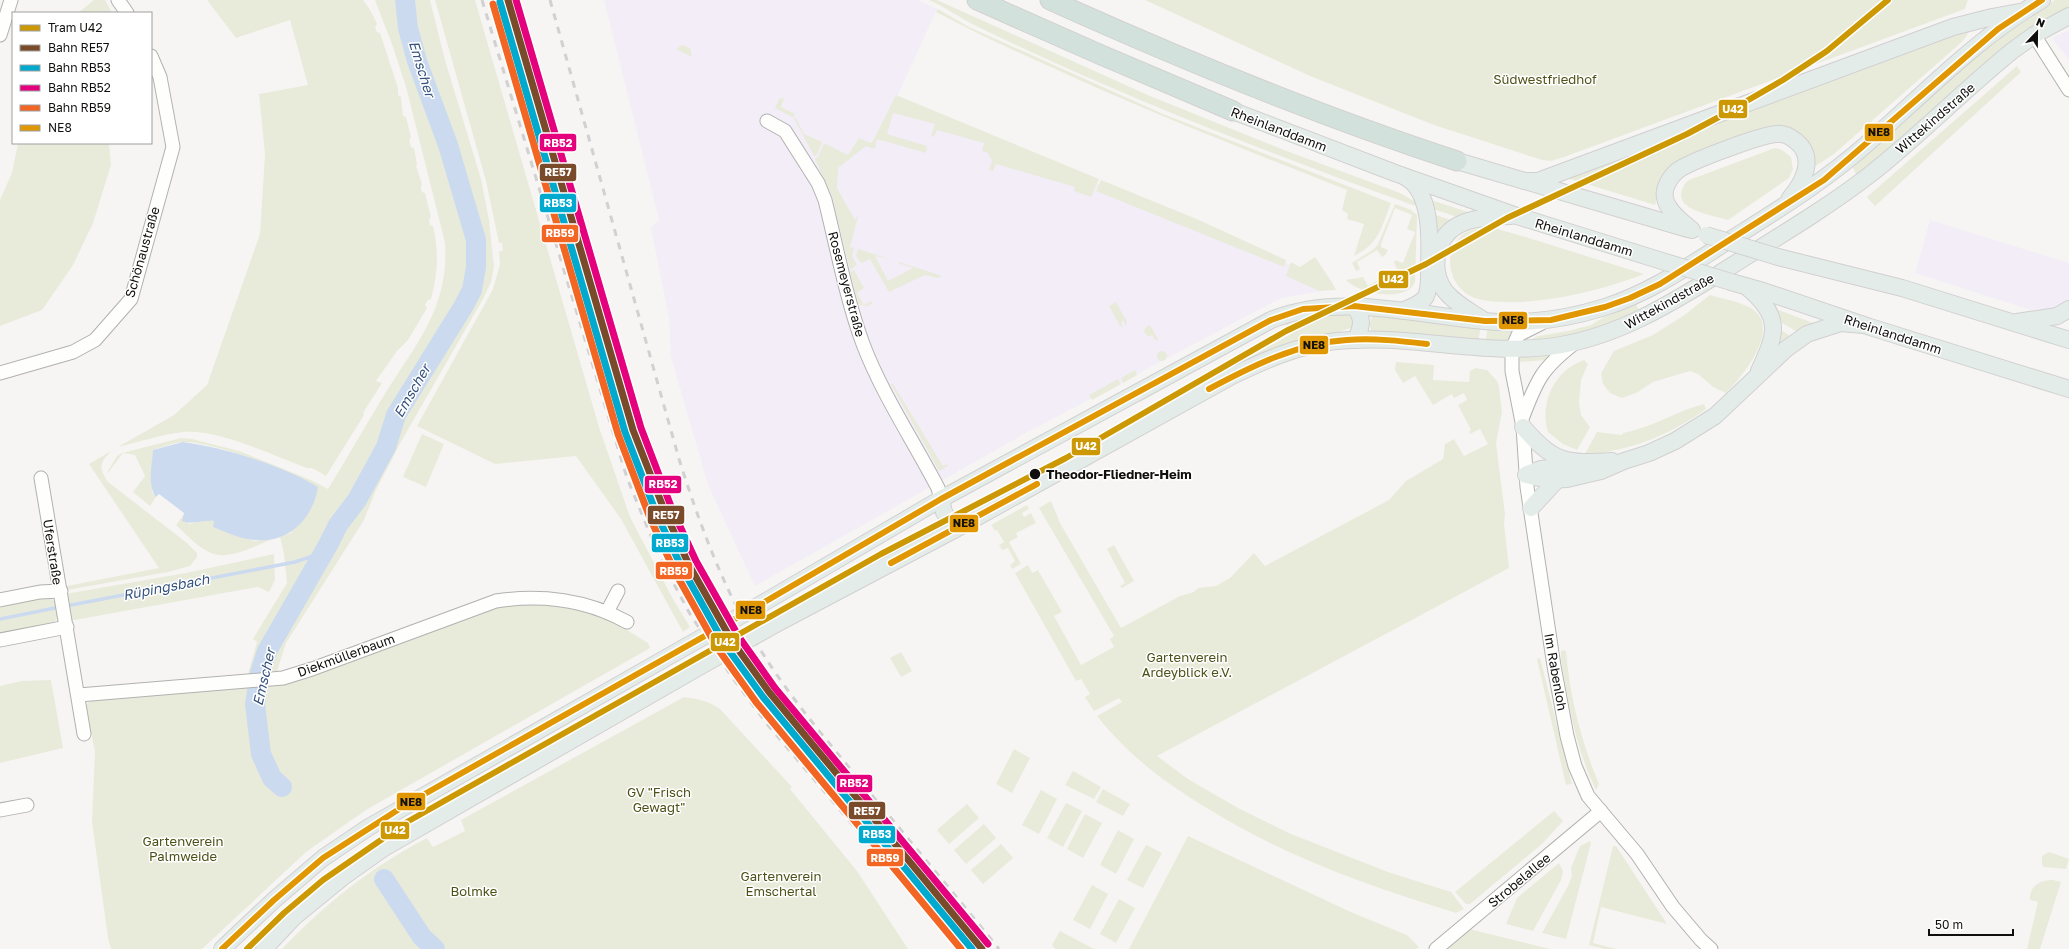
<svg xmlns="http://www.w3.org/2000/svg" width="2069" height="949" font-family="'Golos Text',sans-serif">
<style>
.commercial{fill:#f3edf8}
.green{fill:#e9ebda}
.water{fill:#cbdaef}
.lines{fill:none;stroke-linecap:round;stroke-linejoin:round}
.stream{stroke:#cbdaef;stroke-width:3.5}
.river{stroke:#cbdaef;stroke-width:20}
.minor-casing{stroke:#b2b1b0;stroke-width:15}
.major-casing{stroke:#d1d0d0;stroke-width:18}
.highway-casing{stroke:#d1d0d0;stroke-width:21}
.minor{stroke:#fefefd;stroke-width:13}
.major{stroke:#e4ece9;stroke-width:16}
.highway{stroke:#d3e1dc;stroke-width:19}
.rail{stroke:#d1d1d1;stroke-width:3;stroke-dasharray:7 7;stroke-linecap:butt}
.major-bridge-casing{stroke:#d1d0d0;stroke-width:18;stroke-linecap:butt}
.major-bridge{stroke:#e4ece9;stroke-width:16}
.bus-1-casing{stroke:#fff;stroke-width:9}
.bus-1{stroke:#e09701;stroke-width:6}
.rail-1-casing{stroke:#fff;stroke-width:10}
.rail-2-casing{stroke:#fff;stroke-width:10}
.rail-3-casing{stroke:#fff;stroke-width:10}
.rail-4-casing{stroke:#fff;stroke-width:10}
.rail-1{stroke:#7a4b2a;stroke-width:7}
.rail-2{stroke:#00a9ce;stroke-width:7}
.rail-3{stroke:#e5007d;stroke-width:7}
.rail-4{stroke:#f26522;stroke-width:7}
.tram-1-casing{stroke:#fff;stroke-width:9}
.tram-1{stroke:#cc9803;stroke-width:6}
.stop-dot{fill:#100f0e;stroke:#fff;stroke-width:1.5}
.labels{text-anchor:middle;stroke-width:3;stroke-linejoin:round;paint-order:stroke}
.park-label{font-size:13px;fill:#4d5116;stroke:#fff}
.street-label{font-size:13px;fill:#100f0e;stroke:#fff}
.stop-label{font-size:13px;font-weight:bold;fill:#100f0e;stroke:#fff;text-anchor:start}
.water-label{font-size:14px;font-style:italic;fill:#36537e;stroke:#fff}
.line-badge{stroke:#fff;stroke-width:1.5}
.badge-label{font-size:11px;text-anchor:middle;font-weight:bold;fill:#fff}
.pale-badge-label{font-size:11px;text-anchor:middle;font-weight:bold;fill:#111}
</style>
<rect width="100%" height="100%" fill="#f6f5f3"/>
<g class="commercial">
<path d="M604 0H918L937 9 896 99 1301 269 1334 289 1281 298 1024 434 755 586 708 485 671 357 669 318 651 228 659 220Z"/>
<path d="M2069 30V60L2052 38Z"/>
<path d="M1930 220 2069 263V317L2040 313 1915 273Z"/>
</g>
<g class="green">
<path d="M94 0H105L112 13H78Z"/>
<path d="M207 0H363C369 8 373 14 377 24L375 27 377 32 380 33 398 88V95L401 97 403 116 406 117 411 137 409 140 411 147 414 148 417 164 416 166 422 184 421 187 422 192 425 193 431 217 429 220 430 225 433 226C439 251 438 273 431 299L428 300 425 305 427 308 408 340 397 351 376 381 382 383 363 413 364 415 326 476 312 468H307C275 456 218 429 184 432 162 434 140 442 118 447L174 415 207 385 260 234 265 154 259 94 308 85 290 20 236 38Z"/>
<path d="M375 0H430L445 60 481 179 489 220 494 267 491 282 483 299 402 440 376 490 364 520 286 643 277 671 248 674 257 642 253 639 287 583 284 554 280 537C257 543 229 564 207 551 195 545 185 533 176 525L185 513 189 524 205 520 214 521 230 533 255 541 269 540 291 533 317 487C294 472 211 441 183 442 174 443 162 447 153 450L152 492 156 497 150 506 133 492 145 476 135 455 123 453 108 473V471L117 456 122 453 181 438 192 439 239 451 311 480 328 489C348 457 366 424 386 392 418 341 449 307 445 243L406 87 393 47Z"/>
<path d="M435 0H475L599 427 630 517 674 601 690 627 683 632 621 519 576 456 495 464 417 426 493 289 500 264 499 251H503L502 243H499L486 181Z"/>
<path d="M929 0H937L1150 96 1284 150 1400 193 1414 201 1418 207C1268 153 1118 95 974 25 959 17 945 7 929 0Z"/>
<path d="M1145 0H1968L1965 9 1564 157 1551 161 1542 160 1434 125 1310 76Z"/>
<path d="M2055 0H2069V9L1977 71 1859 175 1856 174 1852 166 2002 35Z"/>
<path d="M938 9 969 27 1163 114 1391 203C1381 228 1380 243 1354 256L1364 224 1347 219 1348 214 1342 210 1347 190C1248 151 1148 112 1051 67 1012 50 974 32 936 12Z"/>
<path d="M1963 31 1969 32 1963 41 1834 154 1814 167V158L1774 127 1659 189 1655 205 1567 178Z"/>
<path d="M682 45 690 48 692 57 676 49Z"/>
<path d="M2017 66 2021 72 1875 206 1867 197Z"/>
<path d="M896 95 1099 179 1091 197 1074 191 1075 187 996 164 993 171 989 170 992 161 988 153 982 151 984 143 937 130 934 137 931 136 935 124 893 113 887 134 927 146 926 153 877 139 875 149 866 146 838 168 837 188 855 220 859 213 850 247 854 248 852 256 857 265 850 270 832 196 815 159 818 157 824 143 848 155 859 138 871 143 873 141Z"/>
<path d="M783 98H784L781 107 795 114 793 117 796 118 804 134 822 142 817 155 814 156 794 118 775 108 779 99Z"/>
<path d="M18 143H109L111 165 93 223 73 265 42 310 0 326V200L12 173Z"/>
<path d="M1775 148 1782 150 1791 157 1793 169 1789 178 1728 220C1715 216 1679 211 1681 194 1682 188 1684 184 1689 180Z"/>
<path d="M1101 180 1199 220 1286 260 1284 267 1096 191Z"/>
<path d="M1428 199 1468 212 1470 213 1460 218 1430 208Z"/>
<path d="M1395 204 1411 210 1417 215 1415 282C1407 303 1359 294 1346 280L1363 277 1368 286 1397 269 1394 263 1395 260 1403 263 1415 232 1407 229 1412 215 1395 208 1381 244V247L1388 250 1386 254 1382 257 1377 250 1357 262 1360 269 1356 271 1352 263 1374 249 1378 244Z"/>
<path d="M1433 214 1454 221 1436 237Z"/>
<path d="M1482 228H1494L1522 236 1644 274C1602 291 1524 310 1478 299 1450 292 1440 253 1462 235 1468 230 1476 229 1482 228Z"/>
<path d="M858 249 889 259 875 256 888 281 913 268 898 263 899 262 942 276 938 278 925 275 889 292 870 259 861 263 856 256Z"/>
<path d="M1315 257 1333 284 1336 290 1319 291 1286 276 1291 262 1300 267Z"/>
<path d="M854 270 864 288 857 293 864 305 871 301 872 304 867 306 860 305 858 303 850 272Z"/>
<path d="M1710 295C1723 299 1737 301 1749 307 1785 326 1742 377 1726 393L1713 387 1698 374 1690 371 1653 382 1636 393 1622 398 1610 393 1603 384 1601 373 1614 351 1653 335 1683 316Z"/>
<path d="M1116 302 1127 322 1126 326 1123 320 1121 322 1123 327 1120 326 1109 306Z"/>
<path d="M1636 304 1640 312 1623 320 1565 338 1528 341 1538 336 1568 331 1591 325 1604 317Z"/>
<path d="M1774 309H1776L1816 324 1799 333 1777 320Z"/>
<path d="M1331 311 1351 313 1356 319 1354 327 1265 355 1163 408 1162 406 1291 334 1284 322 1140 402 1138 398 1276 323 1313 313Z"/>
<path d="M1373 315 1481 325 1478 343 1372 333 1369 324Z"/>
<path d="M1150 325 1158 339 1156 341 1152 335 1149 337 1144 332 1145 328Z"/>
<path d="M1488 326 1516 330 1510 342 1485 343Z"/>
<path d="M1778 328 1792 337 1778 348Z"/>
<circle cx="1162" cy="356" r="5"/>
<path d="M1556 351 1547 360 1520 362V356Z"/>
<path d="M1584 360 1588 364 1581 380 1579 403 1581 415 1590 427 1577 450 1563 444 1548 432C1539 402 1555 370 1584 360Z"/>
<path d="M1396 362 1434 365 1433 380 1469 382 1470 371 1475 368 1487 370 1497 381 1499 387 1502 412 1496 443 1505 514 1504 524 1509 568 1157 756 1188 779 1238 808 1291 834 1388 872 1451 892 1464 909 1456 913C1366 885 1285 857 1205 807 1164 782 1128 755 1097 716L1122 702 1119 698 1094 711 1085 697 1090 694 1081 679 1076 681 1015 573 1028 565 1032 573 1038 570 1062 612 1054 616 1081 665 1114 647 1110 639 1114 636 1039 508 1051 501 1060 523 1121 628 1180 596 1194 592 1198 588 1216 586 1230 578 1254 553 1265 566 1389 500 1406 481 1443 459 1445 444 1454 439 1464 456 1488 444 1480 429 1470 434 1469 432 1471 430 1458 405 1467 400 1464 393 1454 398 1452 394 1433 405 1415 376 1403 383 1395 370Z"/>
<path d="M1135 370 1137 375 1123 383 1121 378Z"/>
<path d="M1118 379 1121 384 1092 400 1089 395Z"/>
<path d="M891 384H893L943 466 947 464 948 466 939 471Z"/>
<path d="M1704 404 1706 409C1668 436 1634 449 1588 455L1585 454 1597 432 1622 435 1623 433C1652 428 1676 411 1704 404Z"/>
<path d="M422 434 444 444 426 487 403 477Z"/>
<path d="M111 451C100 463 98 467 108 482L187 543 197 553V557L190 566 168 572 67 590V586L159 568 89 464Z"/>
<path d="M1027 505 1029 509 1022 513 1024 517 1031 513 1036 523 1016 533 1018 537 1009 542 1021 564 1012 569 1010 565 1015 561 1008 548 1002 550 999 545 1004 542 997 530 995 531 991 525Z"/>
<path d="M1114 545 1134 581 1122 588 1120 586 1125 583 1107 549Z"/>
<path d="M274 554 275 580 269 592 258 587 69 621 65 594 186 573Z"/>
<path d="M42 597 50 598 55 602 58 615C57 618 56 621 53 623 48 627 10 632 0 635V608Z"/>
<path d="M528 603 579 610 614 622 648 643 650 648 366 810 306 852 202 949H111L108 938 92 822 95 752 86 705 92 699 281 685 491 608Z"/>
<path d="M1563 650 1566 651C1570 698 1581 741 1599 784L1596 790C1576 749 1568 703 1561 658V652Z"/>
<path d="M901 652 912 671 901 677 890 658Z"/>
<path d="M1540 658 1572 784 1566 785 1537 659Z"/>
<path d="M51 680 63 748 0 763V686L21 681Z"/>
<path d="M684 697C698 699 709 701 720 709L792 787 790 789 857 871 908 949H282C325 904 371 867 427 838L433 847 465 831 461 820Z"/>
<path d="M1014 749 1030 758 1012 793 996 784Z"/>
<path d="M1073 771 1101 787 1094 799 1065 785Z"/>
<path d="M1103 789 1130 804 1123 816 1096 802Z"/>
<path d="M1041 790 1057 799 1039 834 1022 825Z"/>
<path d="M1066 803 1082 811 1063 847 1047 838Z"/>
<path d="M967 804 979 818 949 844 937 830Z"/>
<path d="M1554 811 1563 821 1542 844 1470 904H1466L1455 892Z"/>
<path d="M1085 814 1102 823 1083 858 1067 849Z"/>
<path d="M984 824 996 838 966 864 954 850Z"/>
<path d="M1118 830 1134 839 1116 874 1100 865Z"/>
<path d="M1188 836 1353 913 1407 935 1419 947 1416 949H1129Z"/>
<path d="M1590 841 1591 843 1566 939 1542 933 1568 886 1572 876 1571 868 1580 846Z"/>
<path d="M1001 844 1013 858 983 884 971 870Z"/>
<path d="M1146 845 1162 853 1143 888 1127 880Z"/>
<path d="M1613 846H1616L1667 924 1601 907 1593 943 1617 949H1604L1589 945Z"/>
<path d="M2049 852 2069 859 2066 869 2044 867 2042 864V856Z"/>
<path d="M1559 863 1563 871 1561 880 1533 931 1506 924 1517 898Z"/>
<path d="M2053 880 2061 882 2040 949H2027L2038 902 2030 900C2029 885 2041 880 2053 880Z"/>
<path d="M1092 885 1108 894 1090 929 1073 920Z"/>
<path d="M1119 899 1135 908 1116 943 1100 934Z"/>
<path d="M1469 929 1550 949H1443Z"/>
<path d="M1060 931 1094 949H1055L1052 945Z"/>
</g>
<path class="water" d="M183 442C222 447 285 466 318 487 313 519 288 544 254 540 240 539 226 532 213 527L214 521C203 520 192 525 182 521L184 513 159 494 156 497C147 485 152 465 153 450Z"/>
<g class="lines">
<g class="stream">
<path d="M66 606 295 562 316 555 328 545"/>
<path d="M0 619 60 607"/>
</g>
<g class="river">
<path d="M282 787 272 778 261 754 255 704 260 673 267 651 328 545 338 525 357 500 386 447 396 415 463 307 472 290 476 267V240L448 145 417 61 408 28 405 0"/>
<path d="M384 879 422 937 435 949"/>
</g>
<g class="minor-casing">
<g id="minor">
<path d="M118 0 127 13"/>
<path d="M0 35 11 0"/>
<path d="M2034 35 2069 90"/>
<path d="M767 121 785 131 818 183 825 200C837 248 846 298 863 344 882 394 913 440 938 488L941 499"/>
<path d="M1542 323 1518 335 1512 349V371L1523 427 1527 487 1554 666 1567 736 1575 766 1588 796 1637 854 1673 907 1701 940 1711 949"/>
<path d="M0 373 73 352 95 340 131 299 173 147 160 77 151 56"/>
<path d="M1522 419C1537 379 1542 368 1576 342"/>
<path d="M41 478 84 734"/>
<path d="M0 600 40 592 61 591"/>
<path d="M607 612 618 591"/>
<path d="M0 640 67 627"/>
<path d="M79 695 283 678 312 669 496 601C541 594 587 600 627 622"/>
<path d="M0 810 27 805"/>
<path d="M1436 949 1601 811"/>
</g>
</g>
<g class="major-casing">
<g id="major">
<path d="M1233 111 1395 173 1517 216 1662 261"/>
<path d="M1457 161 1688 229"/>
<path d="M1524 181H1538L1546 178 1953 27 1992 17 2019 12"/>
<path d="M1692 230C1683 222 1667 211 1665 198 1663 188 1670 177 1677 171 1688 162 1763 134 1777 134 1784 133 1791 137 1797 142 1816 158 1803 183 1790 198"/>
<path d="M1778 257 1902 288 2069 340"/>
<path d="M1731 282 1763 291 1870 327 2069 389"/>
<path d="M1748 288C1783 318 1776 334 1759 371"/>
<path d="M1354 306C1364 319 1362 325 1356 340"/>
<path d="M1403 311C1410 307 1422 304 1426 296 1430 288 1429 275 1429 266 1430 240 1432 191 1405 177"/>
<path d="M1482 319C1469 311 1455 303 1445 291 1437 280 1435 269 1437 256 1443 218 1481 217 1511 216"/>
<path d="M2017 322 2057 316 2069 309"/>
<path d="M1523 427C1554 463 1566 464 1612 461"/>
<path d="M1527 474 1541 469 1574 465"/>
<path d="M1526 475 1549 480 1567 479 1601 471 1624 461 1649 453 1675 441 1715 416 1786 349 1807 334 1841 323 1863 325"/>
<path d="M941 499 944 512 954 530"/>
<path d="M1531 508 1557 480"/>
<path d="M763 603 941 499 1271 320C1340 292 1413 315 1484 321 1524 325 1567 319 1605 307 1649 293 1687 267 1725 243 1776 211 1824 182 1869 142 1925 93 1978 37 2042 0"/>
<path d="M776 624 954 530 1232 376C1265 360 1299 345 1336 341 1411 333 1486 358 1561 345 1619 335 1668 305 1717 275 1769 242 1823 211 1872 173 1920 135 1964 90 2012 51L2034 35 2069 16"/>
<path d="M222 949 274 900 323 858 369 827 687 646"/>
<path d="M264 949 294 917 343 877 384 848 699 667"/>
</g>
</g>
<g class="highway-casing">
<g id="highway">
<path d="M977 0 1099 54 1233 111"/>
<path d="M1050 0C1183 60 1319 116 1457 161"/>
</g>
</g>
<use href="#minor" class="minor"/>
<use href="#major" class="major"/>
<use href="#highway" class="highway"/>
<g class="rail">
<path d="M482 0 627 478 660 558 690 614 732 677 767 724 958 949"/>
<path d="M550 0 679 459C698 519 719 577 750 632 779 684 819 731 857 777 904 834 952 891 999 949"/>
</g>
<g class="major-bridge-casing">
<g id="major-bridge">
<path d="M1706 235 1778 257"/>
<path d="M1662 261 1731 282"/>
<path d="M687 646 763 603"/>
<path d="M699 667 776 624"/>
</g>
</g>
<use href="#major-bridge" class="major-bridge"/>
<g class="bus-1-casing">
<g id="bus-1">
<path d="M1209 389C1252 366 1298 343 1347 340 1374 338 1401 341 1427 344"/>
<path d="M891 563 1037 484"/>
<path d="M222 949 274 900 323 858 407 804 763 603 941 499 1271 320 1303 309 1354 306 1485 321 1551 320 1605 307 1630 298 1660 284 1824 180 1998 29 2042 0"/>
</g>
</g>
<use href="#bus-1" class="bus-1"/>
<g class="rail-1-casing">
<path id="rail-1" d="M508 0 633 430 665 512 689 565 732 641 769 692 982 949"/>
</g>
<g class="rail-2-casing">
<path id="rail-2" d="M500 2 625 432 657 515 682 568 725 645 763 697 972 949"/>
</g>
<g class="rail-3-casing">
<path id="rail-3" d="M516 0 641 428 672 509 696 561 739 637 775 688 988 944"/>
</g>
<g class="rail-4-casing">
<path id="rail-4" d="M493 4 618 434 650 518 675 572 718 649 756 702 961 949"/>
</g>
<use href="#rail-1" class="rail-1"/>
<use href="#rail-2" class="rail-2"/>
<use href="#rail-3" class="rail-3"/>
<use href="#rail-4" class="rail-4"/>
<g class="tram-1-casing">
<path id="tram-1" d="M247 949 284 913 323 880 407 822 881 554 1066 458 1286 331 1426 264 1507 218 1687 134 1719 117 1783 80 1827 51 1888 0"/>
</g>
<use href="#tram-1" class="tram-1"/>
</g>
<circle class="stop-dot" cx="1035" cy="474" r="6"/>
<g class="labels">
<g class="park-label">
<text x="1545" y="84">Südwestfriedhof</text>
<text x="1187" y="662">Gartenverein<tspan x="1187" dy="15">Ardeyblick e.V.</tspan></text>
<text x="659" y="797">GV "Frisch<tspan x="659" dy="15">Gewagt"</tspan></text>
<text x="183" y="846">Gartenverein<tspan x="183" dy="15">Palmweide</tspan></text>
<text x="781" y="881">Gartenverein<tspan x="781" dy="15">Emschertal</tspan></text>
<text x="474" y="896">Bolmke</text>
</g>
<g class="street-label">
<text transform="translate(1935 118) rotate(-41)" y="5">Wittekindstraße</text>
<text transform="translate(1279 129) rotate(21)" y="5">Rheinlanddamm</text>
<text transform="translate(1584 237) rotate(17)" y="5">Rheinlanddamm</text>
<text transform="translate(142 252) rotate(-74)" y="5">Schönaustraße</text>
<text transform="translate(847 284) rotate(75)" y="5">Rosemeyerstraße</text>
<text transform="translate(1669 301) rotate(-29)" y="5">Wittekindstraße</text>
<text transform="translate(1893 334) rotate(18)" y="5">Rheinlanddamm</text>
<text transform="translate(53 552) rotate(81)" y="5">Uferstraße</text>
<text transform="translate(346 655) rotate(-20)" y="5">Diekmüllerbaum</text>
<text transform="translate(1556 672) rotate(80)" y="5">Im Rabenloh</text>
<text transform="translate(1519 880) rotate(-40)" y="5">Strobelallee</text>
</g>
<g class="stop-label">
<text x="1046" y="479">Theodor-Fliedner-Heim</text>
</g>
<g class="water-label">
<text transform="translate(422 69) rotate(73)" y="5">Emscher</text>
<text transform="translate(412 391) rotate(-60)" y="5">Emscher</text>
<text transform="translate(166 587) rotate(-11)" y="5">Rüpingsbach</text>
<text transform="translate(264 677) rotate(-77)" y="5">Emscher</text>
</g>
</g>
<g class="line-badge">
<rect x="1718" y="99" width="30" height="20" rx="4" fill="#cc9803"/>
<rect x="1864" y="123" width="30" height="19" rx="4" fill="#e09701"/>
<rect x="539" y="133" width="38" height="19" rx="4" fill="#e5007d"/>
<rect x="539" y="163" width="38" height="19" rx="4" fill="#7a4b2a"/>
<rect x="539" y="193" width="38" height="20" rx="4" fill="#00a9ce"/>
<rect x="541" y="224" width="38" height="19" rx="4" fill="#f26522"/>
<rect x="1378" y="270" width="31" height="19" rx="4" fill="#cc9803"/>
<rect x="1498" y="311" width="30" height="19" rx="4" fill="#e09701"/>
<rect x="1299" y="335" width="30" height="20" rx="4" fill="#e09701"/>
<rect x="1071" y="437" width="30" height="19" rx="4" fill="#cc9803"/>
<rect x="644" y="475" width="38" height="19" rx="4" fill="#e5007d"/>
<rect x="647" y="505" width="38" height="20" rx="4" fill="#7a4b2a"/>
<rect x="949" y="514" width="30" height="19" rx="4" fill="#e09701"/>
<rect x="651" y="533" width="38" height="20" rx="4" fill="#00a9ce"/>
<rect x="655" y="561" width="38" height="19" rx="4" fill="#f26522"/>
<rect x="735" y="600" width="31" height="20" rx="4" fill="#e09701"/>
<rect x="710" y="632" width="30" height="20" rx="4" fill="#cc9803"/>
<rect x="836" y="774" width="37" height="19" rx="4" fill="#e5007d"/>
<rect x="396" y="792" width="30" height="19" rx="4" fill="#e09701"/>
<rect x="848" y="801" width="38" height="19" rx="4" fill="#7a4b2a"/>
<rect x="380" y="821" width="30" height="19" rx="4" fill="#cc9803"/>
<rect x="858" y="825" width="38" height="19" rx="4" fill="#00a9ce"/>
<rect x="866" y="848" width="38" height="19" rx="4" fill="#f26522"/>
</g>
<g class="badge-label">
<text x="1733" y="113">U42</text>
<text x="558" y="147">RB52</text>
<text x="558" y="176">RE57</text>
<text x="558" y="207">RB53</text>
<text x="560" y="237">RB59</text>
<text x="1393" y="283">U42</text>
<text x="1086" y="450">U42</text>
<text x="663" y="488">RB52</text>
<text x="666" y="519">RE57</text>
<text x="670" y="547">RB53</text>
<text x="674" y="575">RB59</text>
<text x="725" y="646">U42</text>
<text x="854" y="787">RB52</text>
<text x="867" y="815">RE57</text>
<text x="395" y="834">U42</text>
<text x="877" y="838">RB53</text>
<text x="885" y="862">RB59</text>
</g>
<g class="pale-badge-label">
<text x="1879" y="136">NE8</text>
<text x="1513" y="324">NE8</text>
<text x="1314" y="349">NE8</text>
<text x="964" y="527">NE8</text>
<text x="751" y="614">NE8</text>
<text x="411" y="806">NE8</text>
</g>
<rect x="12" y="12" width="140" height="132" fill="#ffffff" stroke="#9f9f9f"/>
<rect x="20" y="25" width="20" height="6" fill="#cc9803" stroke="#9f9f9f"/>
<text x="48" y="32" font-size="12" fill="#100f0e">Tram U42</text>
<rect x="20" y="45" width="20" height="6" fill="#7a4b2a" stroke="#9f9f9f"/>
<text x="48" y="52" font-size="12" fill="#100f0e">Bahn RE57</text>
<rect x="20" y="65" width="20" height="6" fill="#00a9ce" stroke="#9f9f9f"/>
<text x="48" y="72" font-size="12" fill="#100f0e">Bahn RB53</text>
<rect x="20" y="85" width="20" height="6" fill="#e5007d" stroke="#9f9f9f"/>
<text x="48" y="92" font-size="12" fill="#100f0e">Bahn RB52</text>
<rect x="20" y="105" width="20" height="6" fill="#f26522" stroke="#9f9f9f"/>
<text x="48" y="112" font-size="12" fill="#100f0e">Bahn RB59</text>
<rect x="20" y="125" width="20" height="6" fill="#e09701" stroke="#9f9f9f"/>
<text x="48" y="132" font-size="12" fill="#100f0e">NE8</text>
<g transform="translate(2037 32) rotate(22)" stroke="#ffffff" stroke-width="3" paint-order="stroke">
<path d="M0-3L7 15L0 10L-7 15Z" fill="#100f0e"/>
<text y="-6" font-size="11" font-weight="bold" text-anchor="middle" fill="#100f0e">N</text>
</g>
<path d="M1929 929v6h84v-6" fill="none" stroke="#100f0e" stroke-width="2"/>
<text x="1935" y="929" font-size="12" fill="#100f0e" stroke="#ffffff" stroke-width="3" paint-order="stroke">50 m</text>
</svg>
